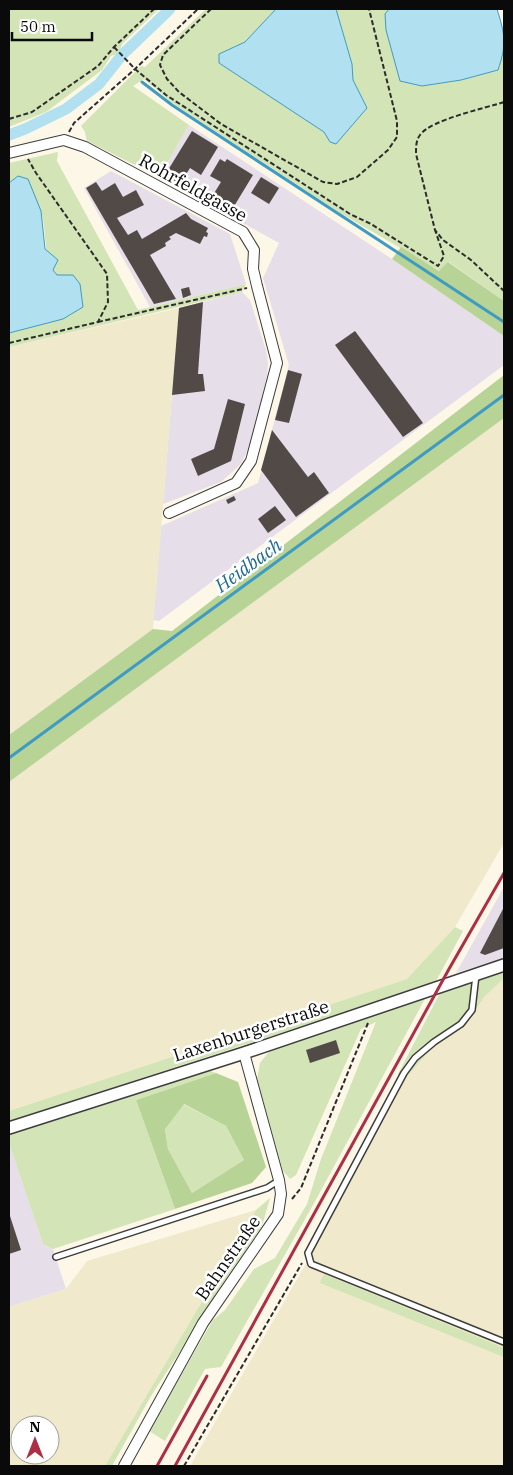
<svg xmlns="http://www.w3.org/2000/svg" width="513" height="1475" font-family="'IBM Plex Serif',serif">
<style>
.industrial{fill:#e6dee8}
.farmland{fill:#f0e9cb;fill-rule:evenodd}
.green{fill:#d3e4b6}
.forest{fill:#b8d396;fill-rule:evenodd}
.water{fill:#b1e0f0;stroke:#3f9bc1}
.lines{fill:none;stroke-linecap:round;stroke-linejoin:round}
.stream{stroke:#3f9bc1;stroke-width:3}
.canal{stroke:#b1e0f0;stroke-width:11}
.building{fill:#514a47}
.service-casing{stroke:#3d3d3d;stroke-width:8}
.minor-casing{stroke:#3d3d3d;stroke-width:12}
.tertiary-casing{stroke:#3d3d3d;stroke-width:14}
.path{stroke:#2c2c2c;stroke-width:2;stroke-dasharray:5 2.5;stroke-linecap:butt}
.service{stroke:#fff;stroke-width:5}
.minor{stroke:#fff;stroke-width:10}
.tertiary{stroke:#fff;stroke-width:11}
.rail{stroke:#ad2f43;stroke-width:3}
.labels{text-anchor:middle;stroke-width:5;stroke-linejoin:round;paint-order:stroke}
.street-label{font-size:18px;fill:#0a0a0a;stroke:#fff}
.water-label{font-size:19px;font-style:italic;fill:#1f6b8f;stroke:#fff}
</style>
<rect width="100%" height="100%" fill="#fdf7e8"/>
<g class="industrial">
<path d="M189 125 392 259 504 336V365L159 621 153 620 161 526 258 483 289 365 263 278 279 243 159 177Z"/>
<path d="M111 171 230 234 246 284 150 307 84 188Z"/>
<path d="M242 292 250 300 266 350 268 363 267 376 251 443 241 464 221 482 163 504 179 308Z"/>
<path d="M504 887V958L456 973Z"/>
<path d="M9 1143 43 1244 53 1249 66 1289 9 1307Z"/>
</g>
<g class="farmland">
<path d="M179 308 153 629 9 735V347Z"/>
<path d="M504 418V843L455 927 407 979 9 1111V782Z"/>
<path d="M504 978V1466H190L304 1267 406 1078 430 1050 466 1025 484 997Z"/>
<path d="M256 1210 105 1466H9V1307L66 1289 87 1261ZM20 1425H50V1455H20Z"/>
</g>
<g class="green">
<path d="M9 9H159L122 44 119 53 111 56 102 70 46 112 9 127Z"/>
<path d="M206 9H276L245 42 219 54 324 132 330 142 367 108 353 80 352 63 336 9H389L385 14 422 86 461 80 498 70 504 52V301L449 262 440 271 342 214 171 102 144 79 133 86 189 125 159 177 87 141 85 132 81 126 141 66 145 67Z"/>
<path d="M58 152 57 161 138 310 246 284 242 292 9 347V333L63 319 83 307 80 284 73 275H57C41 253 48 235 41 212 38 202 25 186 18 176L9 183V163Z"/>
<path d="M455 927 463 931 435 983 9 1121V1111L407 979Z"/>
<path d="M504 972V978L484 997 466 1025 430 1050 406 1078 398 1074 440 993Z"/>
<path d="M426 997 313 1205 221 1367 205 1369 165 1441 149 1431 213 1320 225 1310 254 1269 275 1258 307 1204 321 1159 376 1022 361 1029 296 1175 290 1179 283 1171 257 1079 260 1063 271 1049Z"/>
<path d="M204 1069 216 1073 136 1100 175 1209 53 1249 43 1244 9 1143V1132Z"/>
<path d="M183 1104 226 1126 244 1160 192 1193 168 1149 165 1128Z"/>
<path d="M270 1198 262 1226 151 1396 112 1466H105L256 1210Z"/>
<path d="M324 1274 504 1348V1357L320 1283Z"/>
</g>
<g class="forest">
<path d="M401 247 439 271 448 262 504 301V336L392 259Z"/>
<path d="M504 375V418L9 782V735L153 629 172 631Z"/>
<path d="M216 1073 238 1082 266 1167 252 1183 175 1209 136 1100ZM184 1104 226 1126 244 1160 192 1193 168 1149 165 1129Z"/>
</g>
<g class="water">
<path d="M276 9H336L352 64 353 80 367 108 336 144 330 142 324 132 219 63V54L245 42Z"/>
<path d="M389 9H497C505 35 507 44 498 70L461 80 422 86 400 81 386 30 385 14Z"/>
<path d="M18 176 28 179 41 211 45 249 58 260 53 270 57 275H73L80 284 83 307 63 319 9 333V183Z"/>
</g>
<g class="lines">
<g class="stream">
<path d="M142 82 172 105 504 322"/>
<path d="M9 758 504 395"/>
</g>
<path class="canal" d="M9 135 25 129 66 109 99 84 122 55 170 9"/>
</g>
<g class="building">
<path d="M192 131 218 147 201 175 190 168 180 184 165 175Z"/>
<path d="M220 159 225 162 227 159 253 175 233 208 213 195 221 182 210 176Z"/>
<path d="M261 177 279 188 269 204 251 193Z"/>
<path d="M96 182 102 191 115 183 123 197 136 190 144 205 117 218 128 235 137 230 142 239 186 213 191 219 208 228 206 232 208 233 207 237 204 236 200 244 176 233 169 237 171 239 165 243 166 246 150 255 176 299 154 304 86 188Z"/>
<path d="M189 287 191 295 183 298 181 289Z"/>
<path d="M203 302 198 374H203L205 391 172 395 179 308Z"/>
<path d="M355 331 423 423 403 437 335 345Z"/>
<path d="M288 370 302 374 289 423 275 420Z"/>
<path d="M228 399 245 404 231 461 198 476 191 459 214 449Z"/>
<path d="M272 430 308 477 314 472 329 493 296 517 261 470Z"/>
<path d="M234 496 236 500 228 504 226 500Z"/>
<path d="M275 506 286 520 268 533 258 519Z"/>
<path d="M504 907V948L485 955 480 953Z"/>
<path d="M336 1040 340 1053 310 1063 306 1050Z"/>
<path d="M9 1213 21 1250 9 1254Z"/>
</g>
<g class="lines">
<g class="service-casing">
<g id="service">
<path d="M476 975 472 1010 461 1024 434 1042 415 1058 404 1073 308 1253 311 1264 504 1342"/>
<path d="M56 1257 267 1188 278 1181"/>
</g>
</g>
<g class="minor-casing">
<g id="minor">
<path d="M9 153 64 140 85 147 243 232 254 250 253 269 257 286 277 363 251 461 236 483 169 513"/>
<path d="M124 1466 203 1323 278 1214 281 1194 279 1180 244 1053"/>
</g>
</g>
<g class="tertiary-casing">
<path id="tertiary" d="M9 1128 244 1053 504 965"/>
</g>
<g class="path">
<path d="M211 9 163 55 160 65 167 79 179 92 221 124 323 182 337 184 357 177 388 150 397 137V121L369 9"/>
<path d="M114 47 135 69 166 95 350 214 371 224 438 266 444 256 435 230"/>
<path d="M504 102C486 108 430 120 420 135 416 140 416 147 416 154L435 230 443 240 471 260 504 291"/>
<path d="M9 119 32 112 98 66 114 47 154 9"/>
<path d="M69 132 74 123 135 69 198 9"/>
<path d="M98 322 247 288"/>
<path d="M9 343 98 322 108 302 107 274 36 173 28 159"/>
<path d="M292 1199 301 1188 368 1023"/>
<path d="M184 1466 302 1263"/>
</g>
<use href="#service" class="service"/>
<use href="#minor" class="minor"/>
<use href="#tertiary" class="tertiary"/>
<g class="rail">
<path d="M157 1466 207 1376"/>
<path d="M175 1466 449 969 504 873"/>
</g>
</g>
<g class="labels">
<g class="street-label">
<text transform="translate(193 188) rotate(29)" y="6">Rohrfeldgasse</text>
<text transform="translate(251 1031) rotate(-18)" y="6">Laxenburgerstraße</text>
<text transform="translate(228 1258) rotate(-55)" y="6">Bahnstraße</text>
</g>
<g class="water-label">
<text transform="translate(248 565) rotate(-36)" y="7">Heidbach</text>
</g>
</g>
<rect width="513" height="1475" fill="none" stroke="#0a0a0a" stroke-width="20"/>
<g transform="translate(35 1440)"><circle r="24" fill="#ffffff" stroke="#9d9d9d"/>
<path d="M0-4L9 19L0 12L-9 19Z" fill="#ad2f43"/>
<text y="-8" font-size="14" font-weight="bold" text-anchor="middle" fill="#0a0a0a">N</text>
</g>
<path d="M12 32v8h80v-8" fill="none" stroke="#0a0a0a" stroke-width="2.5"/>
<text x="20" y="32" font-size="15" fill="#0a0a0a" stroke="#ffffff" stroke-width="4" paint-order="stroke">50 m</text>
</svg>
